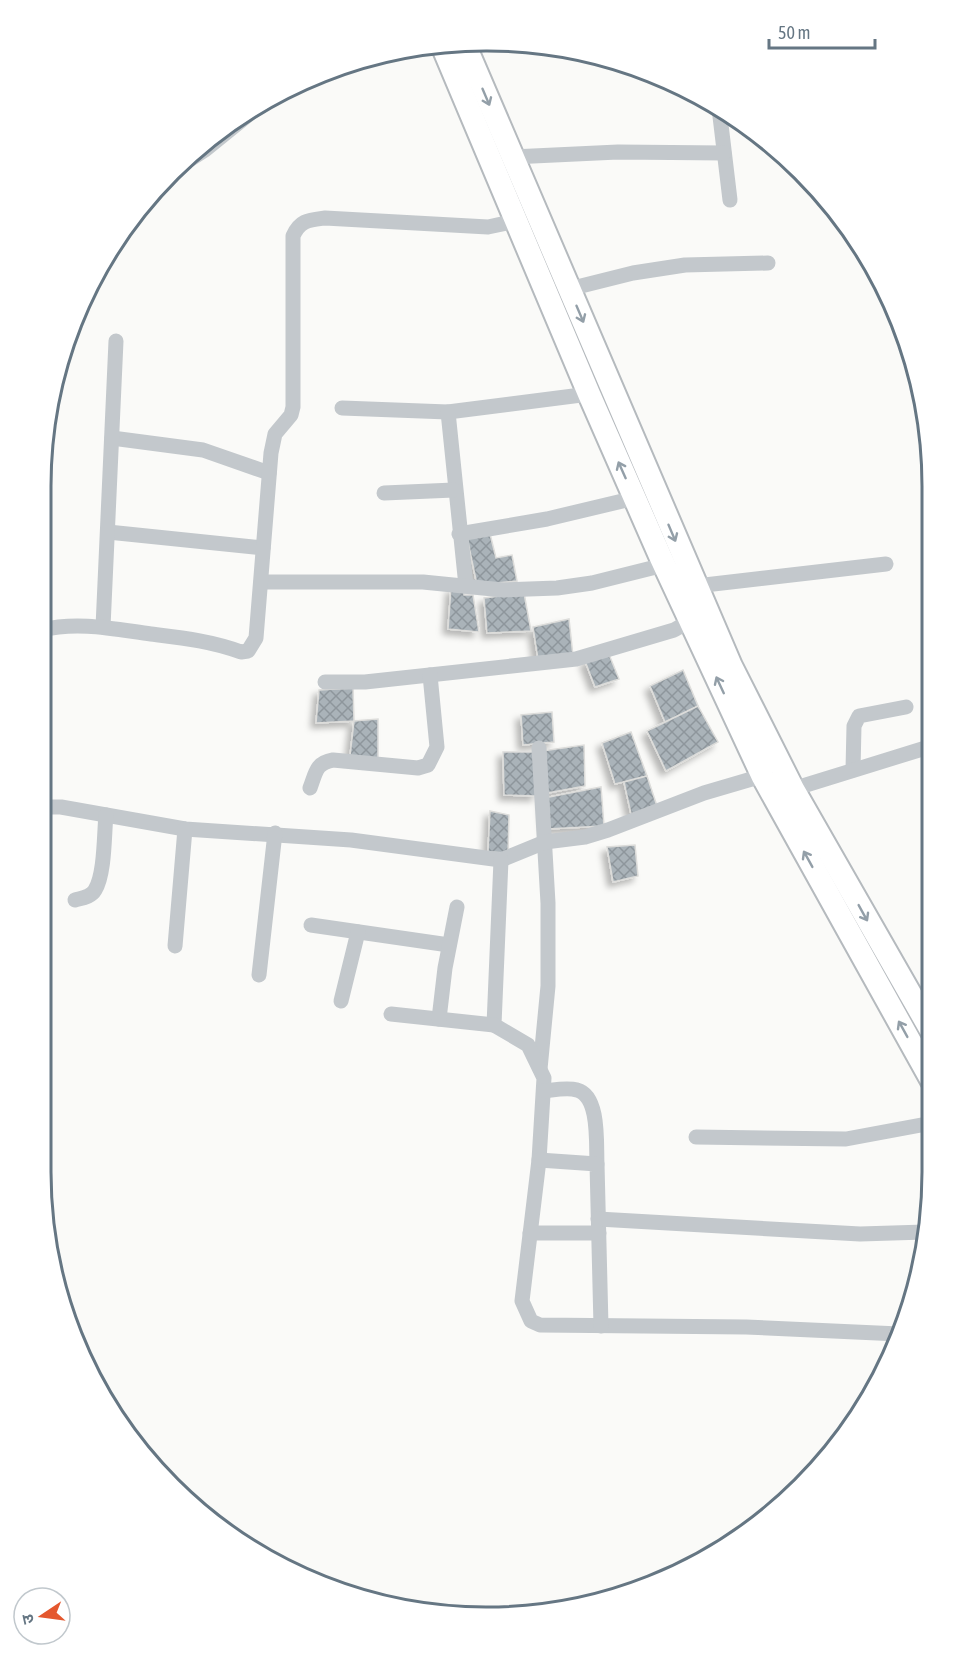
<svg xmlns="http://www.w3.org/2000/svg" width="973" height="1658" font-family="'Asap Condensed','Noto Sans Devanagari',sans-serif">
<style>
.building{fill:url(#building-cross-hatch);stroke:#dcdcda;stroke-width:1.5;filter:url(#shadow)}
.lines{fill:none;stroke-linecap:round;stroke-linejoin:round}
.primary-casing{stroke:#b5babe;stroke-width:26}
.street{stroke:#c3c8cc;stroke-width:15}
.primary{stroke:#fff;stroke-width:22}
.oneway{stroke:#939fa8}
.rim{fill:none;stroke:#657683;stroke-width:3}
</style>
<defs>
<pattern id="building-cross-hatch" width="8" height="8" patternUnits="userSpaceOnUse" patternTransform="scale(1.5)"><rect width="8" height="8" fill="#aab3b9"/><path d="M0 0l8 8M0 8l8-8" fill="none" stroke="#8e969c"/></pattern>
<filter id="shadow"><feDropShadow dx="-5" dy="5" stdDeviation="3" flood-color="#0004"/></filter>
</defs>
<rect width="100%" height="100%" fill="#fafaf8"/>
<g class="building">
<path d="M489 530 496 558 512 555 517 581 477 585 467 537Z"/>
<path d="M451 588 464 589V595H473L479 632 448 629Z"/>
<path d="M524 593 531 631 487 633 484 598Z"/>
<path d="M569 619 573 656 538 659 533 627Z"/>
<path d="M608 652 619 679 595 687 585 661Z"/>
<path d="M683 670 698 706 665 722 650 686Z"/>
<path d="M353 688 354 721 316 723 319 690Z"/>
<path d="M698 706 718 742 666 771 647 731Z"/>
<path d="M552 712 554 742 523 745 521 715Z"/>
<path d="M378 719V760L350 756 354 721Z"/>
<path d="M631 732 647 776 615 784 602 743Z"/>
<path d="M584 745 585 786 542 794V751Z"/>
<path d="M503 752H538L536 796 504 795Z"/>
<path d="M647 776 657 806 631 814 624 782Z"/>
<path d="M601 787 604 826 547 829 544 798Z"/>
<path d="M490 811 509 815 508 853 488 852Z"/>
<path d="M635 845 638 876 613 882 607 847Z"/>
</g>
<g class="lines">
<g class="primary-casing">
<g id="primary">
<path d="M464 43 731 666 793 789 932 1032"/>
<path d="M442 45 589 394 661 558 763 777 932 1081"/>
</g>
</g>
<g class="street">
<path d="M719 108 730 200"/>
<path d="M512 157 618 152 724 153"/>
<path d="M169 173 205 150 263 103"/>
<path d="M569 289 633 273 685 265 768 263"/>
<path d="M342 408 448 412 589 394"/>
<path d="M448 412 466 586"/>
<path d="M112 438 203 450 269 473"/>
<path d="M384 493 454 490"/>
<path d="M108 532 263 548"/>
<path d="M459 534 547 519 635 498"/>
<path d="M261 582H423L503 590 557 588 592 583 664 565"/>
<path d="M696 586 886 564"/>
<path d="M103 627 116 341"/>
<path d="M41 630C78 621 114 629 151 634 183 638 211 641 241 652L248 651 256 638 271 453 275 434 291 415 293 407V236C300 220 309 220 325 218L488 227 516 221"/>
<path d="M325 682H365L576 659 674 630 690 621"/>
<path d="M539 748 548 903V986L540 1069"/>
<path d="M853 770 854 726 859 716 906 707"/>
<path d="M310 788C316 772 316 763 333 760L418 768 428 765 437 747 430 675"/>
<path d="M793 789 932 746"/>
<path d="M41 807H61L185 829 351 840 501 860 545 842 585 837 608 830 704 793 772 773"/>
<path d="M501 860 494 1025 528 1045 544 1078 539 1160 522 1301 531 1321 540 1325 746 1327 899 1334"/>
<path d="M75 900C82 898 91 897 95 890 105 874 104 834 106 815"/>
<path d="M311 925 449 945"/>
<path d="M175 946 185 829"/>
<path d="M259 975 275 833"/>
<path d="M341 1001 358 932"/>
<path d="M391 1014 494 1025"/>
<path d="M439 1019 445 968 457 907"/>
<path d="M544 1091C554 1090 567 1087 577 1090 600 1096 596 1144 597 1164"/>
<path d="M696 1137 846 1139 932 1123"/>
<path d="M539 1160 597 1164 601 1326"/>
<path d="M598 1219 860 1234 925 1232"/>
<path d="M530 1233H599"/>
</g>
<use href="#primary" class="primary"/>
</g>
<defs><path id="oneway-shaft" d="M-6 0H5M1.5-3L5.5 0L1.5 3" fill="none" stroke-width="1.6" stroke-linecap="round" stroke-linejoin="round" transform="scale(1.5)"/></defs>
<g class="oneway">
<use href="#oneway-shaft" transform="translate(486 97) rotate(67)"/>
<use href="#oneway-shaft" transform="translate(580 314) rotate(67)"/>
<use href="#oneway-shaft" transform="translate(622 470) rotate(-114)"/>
<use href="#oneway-shaft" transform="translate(672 533) rotate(67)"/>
<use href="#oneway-shaft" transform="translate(720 685) rotate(-115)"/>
<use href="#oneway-shaft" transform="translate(808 859) rotate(-119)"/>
<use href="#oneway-shaft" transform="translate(863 913) rotate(61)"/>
<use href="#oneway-shaft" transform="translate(903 1029) rotate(-119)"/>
</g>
<path d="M0 0H973V1658H0ZM486 51H487A435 435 0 0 1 922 486V1172A435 435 0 0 1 487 1607H486A435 435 0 0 1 51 1172V486A435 435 0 0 1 486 51Z" fill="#fff" fill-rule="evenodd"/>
<path class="rim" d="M486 51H487A435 435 0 0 1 922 486V1172A435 435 0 0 1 487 1607H486A435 435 0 0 1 51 1172V486A435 435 0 0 1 486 51Z"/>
<g transform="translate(42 1616) rotate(257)"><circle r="28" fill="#ffffff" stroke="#c1c8cd" stroke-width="1.5"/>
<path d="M0-4.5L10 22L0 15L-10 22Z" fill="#e4572e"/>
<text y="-9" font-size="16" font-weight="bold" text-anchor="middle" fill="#657683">उ</text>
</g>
<path d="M769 39v9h106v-9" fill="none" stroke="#657683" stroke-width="3"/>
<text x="778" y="39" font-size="18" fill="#657683" stroke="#ffffff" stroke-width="4.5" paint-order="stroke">50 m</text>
</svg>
